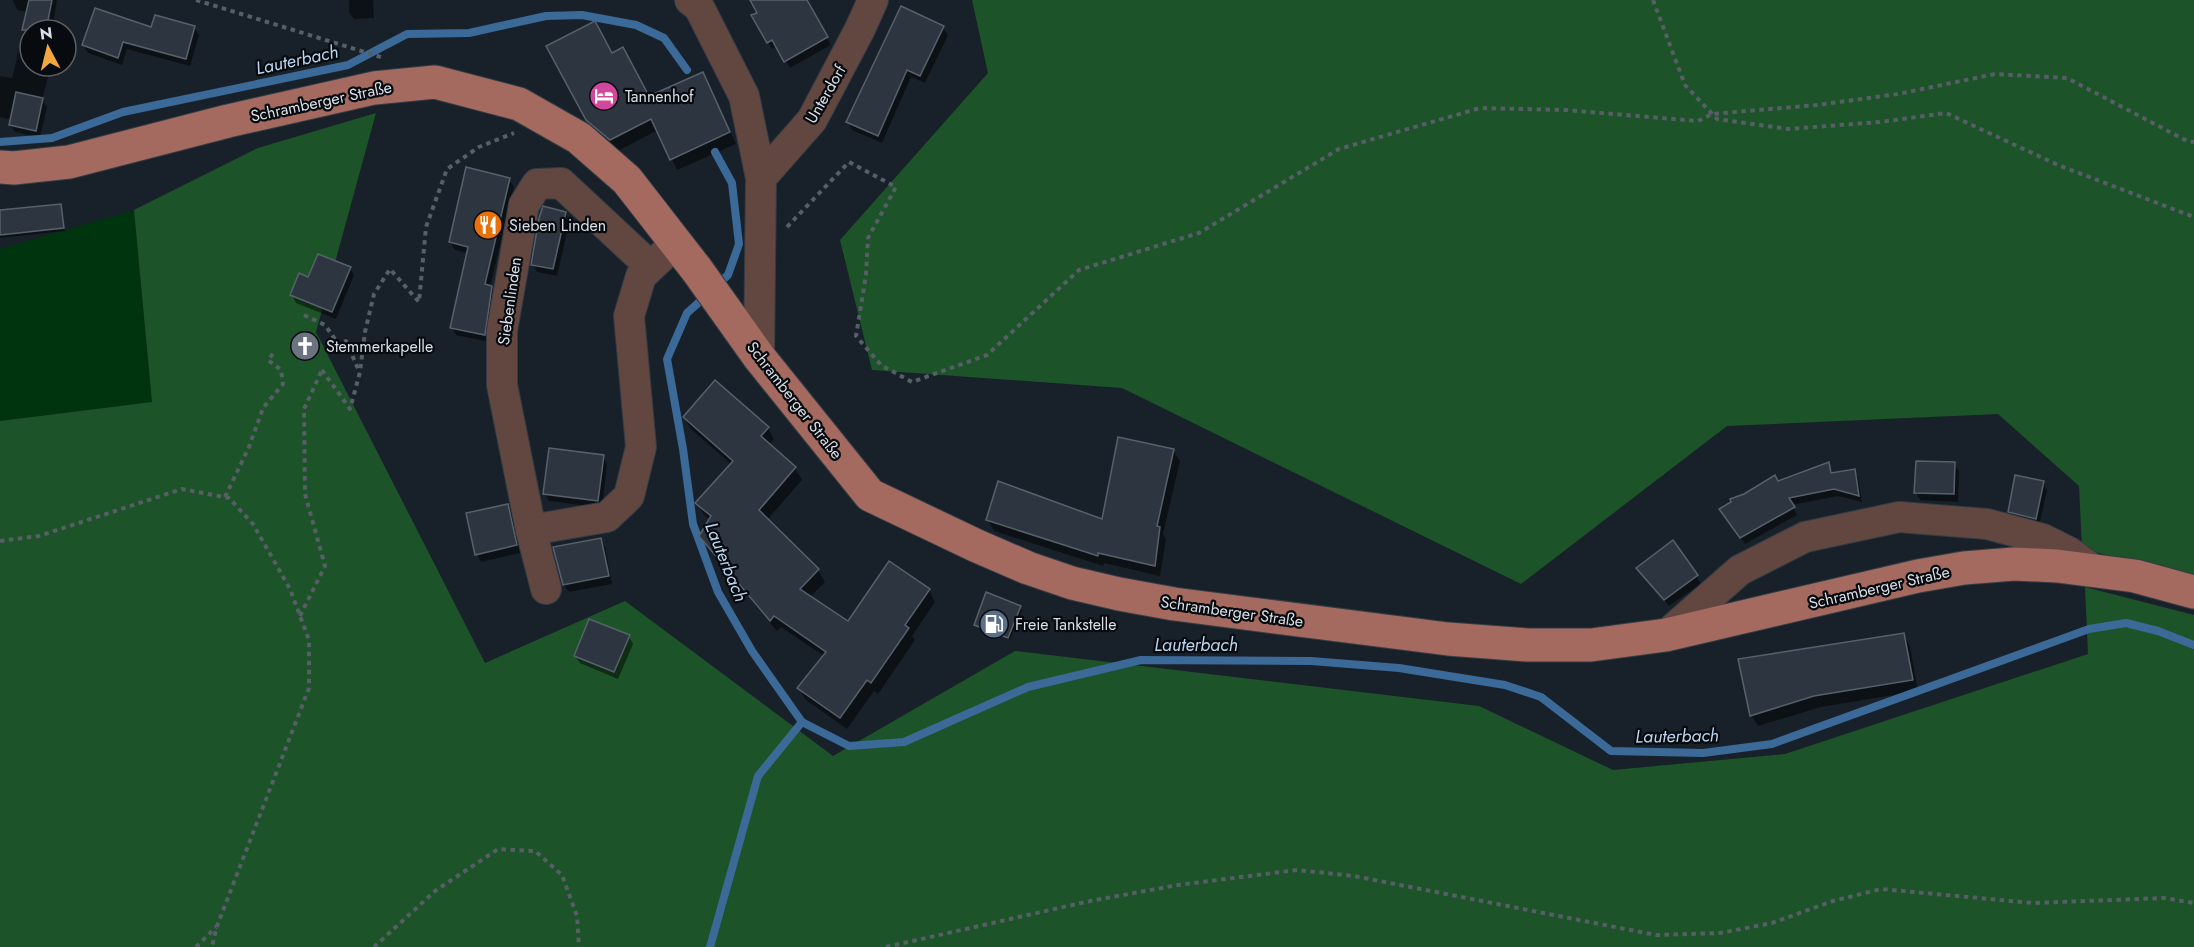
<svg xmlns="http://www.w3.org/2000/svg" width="2194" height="947" font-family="Jost,sans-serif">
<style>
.green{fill:#00340f}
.forest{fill:#1d5328}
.shadow{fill:#0007}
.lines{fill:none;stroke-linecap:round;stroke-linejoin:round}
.stream{stroke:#3b6998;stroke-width:8}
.building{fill:#2d3640;stroke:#57616c;stroke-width:1.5}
.minor-casing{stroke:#333c44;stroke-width:32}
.major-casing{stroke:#333c44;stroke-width:35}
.path{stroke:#565e66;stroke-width:4;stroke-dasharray:4.5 4.5;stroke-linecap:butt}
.minor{stroke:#624640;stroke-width:30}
.major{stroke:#a46a5f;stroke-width:33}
.labels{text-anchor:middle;stroke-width:4.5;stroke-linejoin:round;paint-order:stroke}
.street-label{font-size:16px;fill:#dadfe6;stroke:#070a0e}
.poi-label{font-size:16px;fill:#dadfe6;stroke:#070a0e;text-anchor:start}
.water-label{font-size:18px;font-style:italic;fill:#bad5f0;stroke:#070a0e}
</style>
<rect width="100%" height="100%" fill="#18212a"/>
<path class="green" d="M134 210 152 402 0 421V249Z"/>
<g class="forest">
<path d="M972 0H2194V581L2082 548 2079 486 1998 414 1727 426 1521 584 1122 388 872 370 840 240 988 73Z"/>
<path d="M376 113 316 332 485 663 625 601 833 756 1015 651 1479 706 1613 770 1785 754 2088 654 2085 587 2194 615V947H0V421L152 402 134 210 258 148Z"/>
</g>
<g class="shadow">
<path d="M13 0H57L52 29 53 30H30V66H51L42 100 47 107 40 137 15 132 10 125 11 120 0 117V76L12 78 28 12 17 10Z"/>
<path d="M349 0H373L374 18 354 19 349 12Z"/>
<path d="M752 0H806L831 45 790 68 777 46 772 49 768 42 759 13Z"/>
<path d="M194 27 199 35 190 66 127 49 122 65 88 53 83 45Z"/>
<path d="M943 28 948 35 925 83 911 77 882 143 852 130 848 122Z"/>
<path d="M612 55 648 98 702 73 736 144 677 170 658 130 618 151 594 132 587 120Z"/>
<path d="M509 179 514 187 490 287 496 295 489 342 456 335 452 328 468 253 455 250 450 242Z"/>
<path d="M60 206 65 231 0 238V212Z"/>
<path d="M565 213 570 220 557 276 537 272 533 264Z"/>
<path d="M350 268 354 275 336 319 296 303 292 295 309 279Z"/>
<path d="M684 417 768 428 774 439 769 445 795 468 802 480 767 520 818 570 825 582 810 597 848 623 929 590 935 602 912 636 915 640 878 694 874 691 847 729 806 700 799 689 824 656 781 627 777 631 708 548 701 536 710 520 704 515 697 503 732 465 691 429Z"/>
<path d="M1173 450 1180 461 1163 534 1166 539 1160 576 1104 563 1103 566 994 531 988 520 1103 521Z"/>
<path d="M603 456 607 464 602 508 549 501 545 494Z"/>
<path d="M1828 464 1833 474 1854 471 1858 478 1862 502 1838 496 1792 505 1797 515 1745 544 1725 517 1778 483Z"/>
<path d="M1954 464 1959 471 1958 502 1920 500 1916 492Z"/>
<path d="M2043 482 2047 490 2039 526 2014 519 2009 511Z"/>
<path d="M507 505 512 513 520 553 481 562 477 554Z"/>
<path d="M600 539 605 547 612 584 569 592 564 585Z"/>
<path d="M1638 568 1696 576 1701 584 1669 606Z"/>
<path d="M1020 607 1022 610 1010 640 978 628 976 624Z"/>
<path d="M1903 634 1910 646 1918 691 1821 707 1758 726 1751 715Z"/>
<path d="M629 637 633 644 618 679 580 663 575 656Z"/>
</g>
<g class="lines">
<g class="stream">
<path d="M0 142 52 138 123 112 348 65 407 34 469 33 546 16 582 15 636 25 664 38 687 70"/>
<path d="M715 152 732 183 739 244 728 275 717 285"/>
<path d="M706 296 687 313 667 359 683 449 693 524 718 592 752 651 802 722 849 746 904 742 1028 687 1141 660 1311 661 1399 668 1505 685 1541 697 1611 751 1703 753 1772 744 2089 629 2126 623 2158 631 2194 645"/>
<path d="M710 947 758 776 802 722"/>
</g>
</g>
<g class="building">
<path d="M29 0H52L46 30H22Z"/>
<path d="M750 0H807L828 37 784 62 772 40 767 43 751 15 757 13Z"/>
<path d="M901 6 944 26 920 76 907 70 878 136 846 122Z"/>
<path d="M95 8 151 27 155 15 195 26 186 59 123 42 118 58 82 45Z"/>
<path d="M595 21 612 53 623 47 649 96 703 72 730 132 670 160 651 119 610 140 586 120 546 46Z"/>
<path d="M16 92 43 98 36 131 9 125Z"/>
<path d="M466 167 510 178 485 284 492 286 485 335 450 328 468 247 449 242Z"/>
<path d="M61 204 64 228 0 235V210Z"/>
<path d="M543 206 566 212 553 269 531 265 539 218Z"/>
<path d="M318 254 351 267 332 312 290 295 299 273 308 277Z"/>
<path d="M715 380 769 427 761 436 796 467 759 510 819 569 800 589 848 621 889 561 930 589 905 625 909 628 871 683 867 680 840 718 797 688 826 652 774 616 770 621 699 536 711 516 695 503 733 461 683 417Z"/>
<path d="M1118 437 1174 449 1157 526 1160 527 1155 566 1098 553V556L986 520 998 481 1102 519Z"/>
<path d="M549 448 604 455 598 501 543 494Z"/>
<path d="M1916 461 1955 462 1954 494 1914 493Z"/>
<path d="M1829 462 1831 473 1855 469 1859 496 1834 489 1789 498 1795 507 1740 538 1719 509 1731 502 1730 499 1744 494 1775 475 1778 481Z"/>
<path d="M2015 475 2044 481 2036 519 2008 512Z"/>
<path d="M508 504 517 545 475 555 466 513Z"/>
<path d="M601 538 609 576 563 585 553 547Z"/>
<path d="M1673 540 1698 575 1664 600 1636 568Z"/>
<path d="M986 592 1021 606 1008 638 974 625Z"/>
<path d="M589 619 630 635 614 672 574 656Z"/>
<path d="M1904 633 1913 680 1814 696 1750 716 1738 659Z"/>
</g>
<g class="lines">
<g class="minor-casing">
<g id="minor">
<path d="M690 0 699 7 744 96 761 178 759 357"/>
<path d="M761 178 812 120 860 29 873 0"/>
<path d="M650 266 561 183 537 184 524 205 502 331V385L531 530 607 517 629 496 641 447 629 316 641 276 676 243"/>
<path d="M531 530 546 589"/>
<path d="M1666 635 1740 570 1805 537 1899 517 1987 524 2043 539 2069 552 2094 570"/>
</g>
</g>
<g class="major-casing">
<path id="major" d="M0 167 14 168 69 162 228 121 374 88 435 82 519 104 579 138 627 180 697 270 759 357 870 495 977 546 1028 568 1072 583 1119 594 1174 604 1448 639 1528 645H1591L1666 635 1918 576 1964 568 2014 564 2057 566 2135 576 2194 592"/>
</g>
<g class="path">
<path d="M196 0 384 58"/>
<path d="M1653 0 1685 85 1717 119 1788 129 1880 122 1946 113 2058 165 2194 217"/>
<path d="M787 227 849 162 896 187 868 238 866 275 856 336 881 365 912 382 987 355 1079 270 1199 233 1339 149 1480 108 1565 110 1698 121 1712 114 1817 105 1898 94 1995 74 2067 78 2187 141 2194 142"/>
<path d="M304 315 325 325 339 345 346 341 359 371"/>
<path d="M322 370 350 409 360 372 365 332 374 294 390 269 419 302 426 227 447 169 479 147 514 133"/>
<path d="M225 497 249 447 263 408 283 384 281 370 268 360 275 351"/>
<path d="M0 541 39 536 182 489 229 498 253 524 290 589 309 640V688L217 926 212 947"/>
<path d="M300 616 325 566 305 494 304 409 322 370"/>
<path d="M196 947 216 927"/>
<path d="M374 947 435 891 498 849 535 851 562 875 577 916 579 947"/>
<path d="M886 947 1090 901 1178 885 1297 870 1354 876 1656 935 1720 933 1772 923 1833 901 1881 889 2033 903 2164 898 2194 903"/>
</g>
<use href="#minor" class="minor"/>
<use href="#major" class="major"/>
</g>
<defs>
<g id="hotel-disc" transform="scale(1.5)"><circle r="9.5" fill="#d1479c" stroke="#070a0e"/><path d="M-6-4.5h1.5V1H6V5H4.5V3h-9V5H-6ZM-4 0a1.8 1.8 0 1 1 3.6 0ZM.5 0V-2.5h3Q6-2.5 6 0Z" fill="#fff"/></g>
<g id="restaurant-disc" transform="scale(1.5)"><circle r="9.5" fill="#e8710a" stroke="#070a0e"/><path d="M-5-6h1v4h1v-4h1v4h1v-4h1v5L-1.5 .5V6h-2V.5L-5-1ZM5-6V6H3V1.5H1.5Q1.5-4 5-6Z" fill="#fff"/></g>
<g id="church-disc" transform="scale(1.5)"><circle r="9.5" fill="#6b7280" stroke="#070a0e"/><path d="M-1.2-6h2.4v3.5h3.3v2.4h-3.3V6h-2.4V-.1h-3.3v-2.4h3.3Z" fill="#fff"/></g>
<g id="fuel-disc" transform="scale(1.5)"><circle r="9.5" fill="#5c6f8a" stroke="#070a0e"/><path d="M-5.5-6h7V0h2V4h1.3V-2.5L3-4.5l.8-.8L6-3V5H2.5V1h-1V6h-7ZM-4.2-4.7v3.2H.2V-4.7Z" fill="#fff"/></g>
</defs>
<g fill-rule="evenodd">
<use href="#hotel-disc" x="604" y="96"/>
<use href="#restaurant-disc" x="488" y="225"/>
<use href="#church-disc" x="305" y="346"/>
<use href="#fuel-disc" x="994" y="624"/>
</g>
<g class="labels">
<g class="street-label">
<text transform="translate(825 94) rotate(-60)" y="6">Unterdorf</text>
<text transform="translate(321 101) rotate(-12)" y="6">Schramberger Straße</text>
<text transform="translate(509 301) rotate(-82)" y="6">Siebenlinden</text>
<text transform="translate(795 400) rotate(52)" y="6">Schramberger Straße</text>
<text transform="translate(1879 587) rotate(-13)" y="6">Schramberger Straße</text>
<text transform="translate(1232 611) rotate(8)" y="6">Schramberger Straße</text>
</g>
<g class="poi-label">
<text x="625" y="102">Tannenhof</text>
<text x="509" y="231">Sieben Linden</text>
<text x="326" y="352">Stemmerkapelle</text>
<text x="1015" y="630">Freie Tankstelle</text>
</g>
<g class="water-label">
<text transform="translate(297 60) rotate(-12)" y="6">Lauterbach</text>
<text transform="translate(726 562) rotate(68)" y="6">Lauterbach</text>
<text x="1196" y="651">Lauterbach</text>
<text transform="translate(1677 736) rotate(-1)" y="6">Lauterbach</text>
</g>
</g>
<g transform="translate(48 48) rotate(353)"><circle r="28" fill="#070a0e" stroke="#5b5f64" stroke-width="1.5"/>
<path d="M0-4.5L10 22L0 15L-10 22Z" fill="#f1a640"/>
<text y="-9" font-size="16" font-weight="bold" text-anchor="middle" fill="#dadfe6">N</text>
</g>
</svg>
